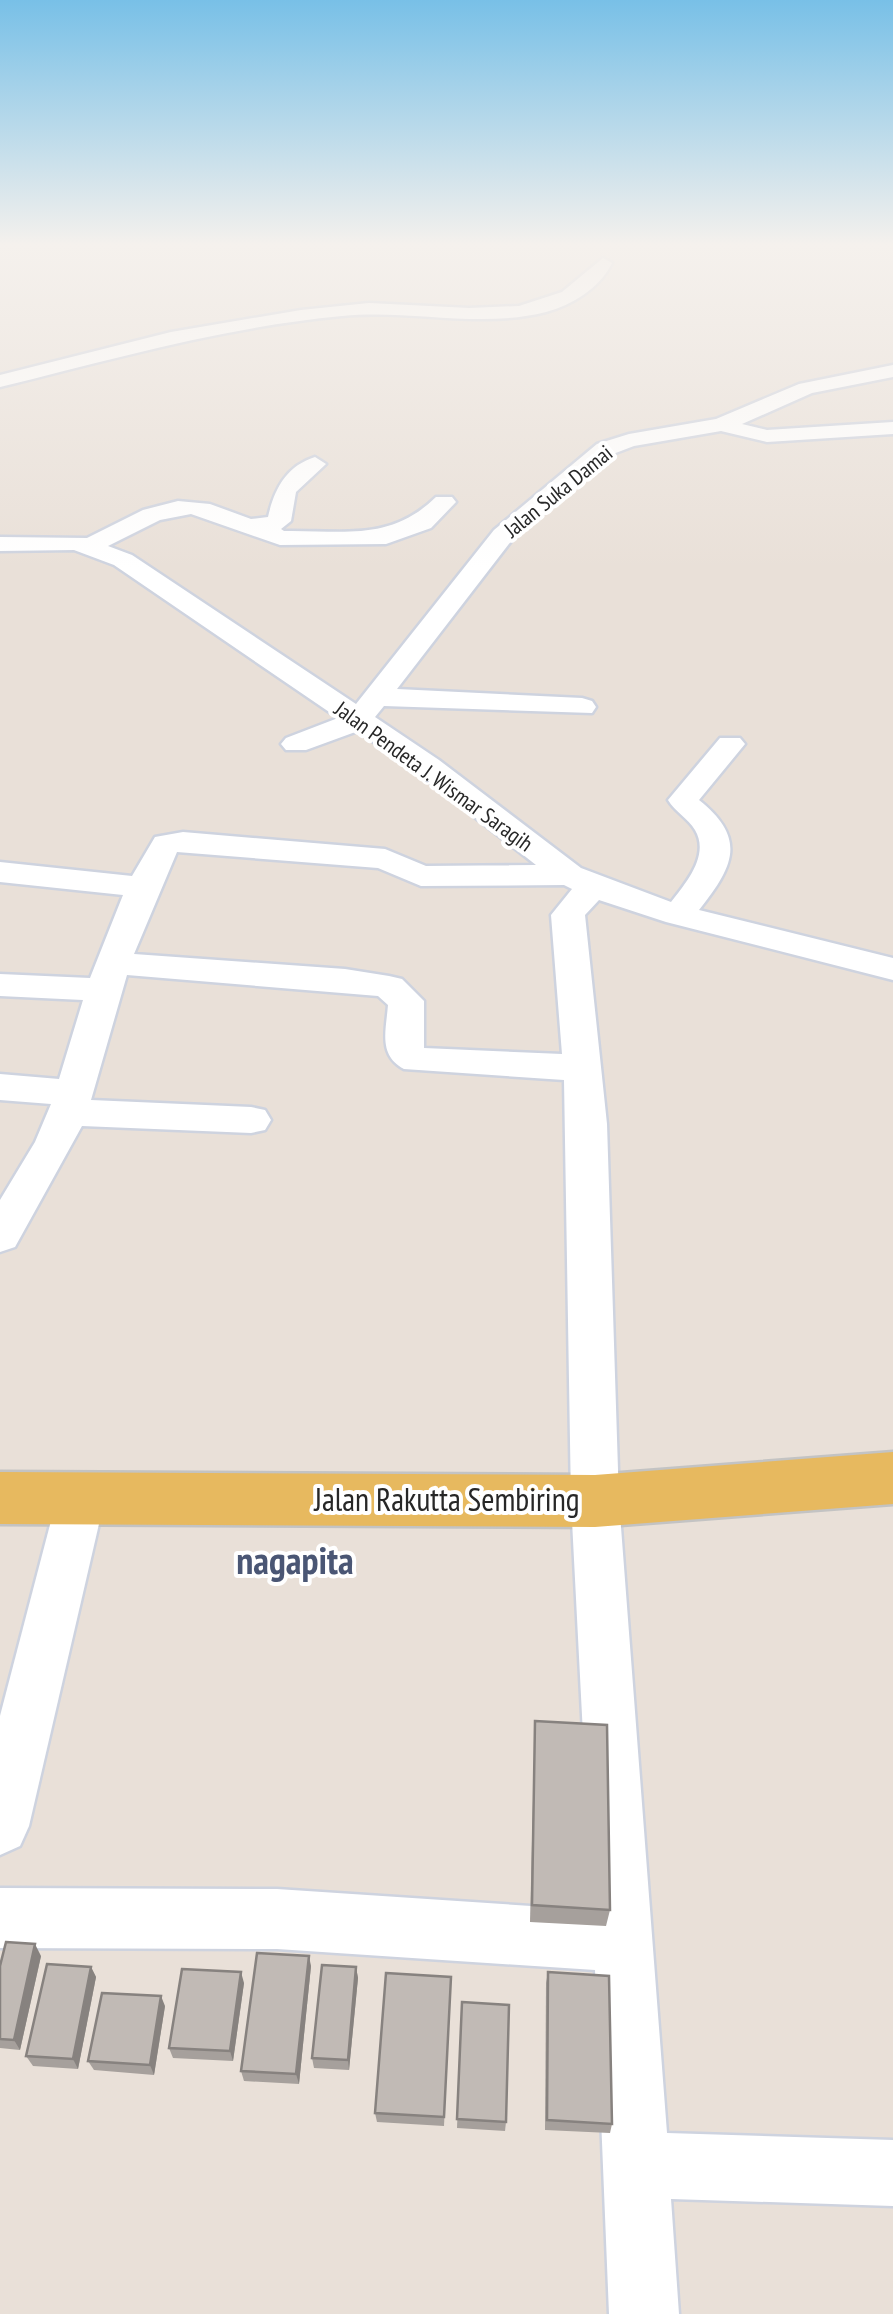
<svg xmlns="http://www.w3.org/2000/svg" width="893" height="2314" font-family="'PT Sans Narrow',sans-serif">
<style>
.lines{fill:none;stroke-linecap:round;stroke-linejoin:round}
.minor-casing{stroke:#ced3df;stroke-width:5}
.major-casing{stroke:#c3c3c3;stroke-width:5}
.minor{fill:#fff;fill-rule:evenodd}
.major{fill:#e7b95f;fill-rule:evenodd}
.wall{fill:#a6a09c}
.shaded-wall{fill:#87827f}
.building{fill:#c1bab5;stroke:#87827f;stroke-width:2.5}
.labels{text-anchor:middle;stroke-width:8;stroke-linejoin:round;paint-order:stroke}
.far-street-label{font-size:22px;fill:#272727;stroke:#fff}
.near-street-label{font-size:32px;fill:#272727;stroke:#fff}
.near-quarter-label{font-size:38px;font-weight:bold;fill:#4a5674;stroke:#fff}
</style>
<rect width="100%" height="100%" fill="#e9e0d8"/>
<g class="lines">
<g class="minor-casing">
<g id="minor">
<path d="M603 258 612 263C600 288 572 305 546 312 479 329 410 309 342 316 225 327 113 359 0 387V375L171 332 301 310 369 303 469 308 519 306 562 292Z"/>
<path d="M893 365V377L812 393 742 424 767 430 893 422V434L767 442 721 431 634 446 613 454 512 540 397 689 582 698 592 701 596 707 592 713 384 706 375 717 439 760 581 868 671 902C686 883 710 855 695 830 688 818 675 812 668 800L720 738H740L745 744 699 800C748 839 733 867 699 910L893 958V980L666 922 599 900 585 915 607 1124 619 1501 667 2133 893 2140V2206L671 2199 679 2314H609L595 1970 277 1949 0 1948V1888L277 1889 592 1910 571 1501 564 1080 404 1069C378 1055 386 1031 388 1005L378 996 127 975 91 1100 251 1107 265 1110 271 1120 265 1130 251 1133 82 1126 15 1247 0 1252V1200L35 1142 51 1104 0 1100V1074L59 1079 83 1000 0 996V974L90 978 123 895 0 882V862L132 876 155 837 183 832 385 849 426 866 536 865 417 772 358 731 306 750H286L281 744 286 738 338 718 114 565 74 550 0 551V537L87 538 143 510 178 501 210 504 251 519 268 517C274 490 286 466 315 457L326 464 296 492 291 521 281 529 284 531C344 530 390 542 436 497H452L456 502 431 528 386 544 280 545 191 514 160 520 108 546 132 555 356 704 494 530 597 444 629 434 716 419 799 384ZM177 852 378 868 421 886 564 885 572 889 551 915 562 1054 424 1048V1001L402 979 389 976 345 969 134 954Z"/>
<path d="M81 1477 98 1483 105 1498 29 1826 20 1846 0 1855V1716L57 1498 64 1483Z"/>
</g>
</g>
<g class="major-casing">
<path id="major" d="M893 1452V1504L595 1527 0 1524V1472L595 1475Z"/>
</g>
<use href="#minor" class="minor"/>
<use href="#major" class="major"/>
</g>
<g class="wall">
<path d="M535 1721 610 1910 606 1926 530 1922Z"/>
<path d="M41 1956 20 2050 0 2048V1966Z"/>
<path d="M311 1966 299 2084 244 2081 241 2071Z"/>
<path d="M91 1967 96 1977 78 2069 33 2066 26 2056Z"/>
<path d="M356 1967 358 1978 349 2070 314 2068 312 2058Z"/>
<path d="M548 1972 612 2124 610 2133 545 2130 546 1983Z"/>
<path d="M451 1977 444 2126 377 2122 375 2113Z"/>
<path d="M244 1983 233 2061 173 2058 169 2048Z"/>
<path d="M462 2002 506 2122 505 2131 457 2128Z"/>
<path d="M165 2006 154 2075 94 2070 88 2061Z"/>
</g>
<g class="shaded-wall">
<path d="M35 1944 41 1956 20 2050 14 2040Z"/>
<path d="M309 1956 311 1966 299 2084 296 2074Z"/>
<path d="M91 1967 96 1977 78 2069 73 2059Z"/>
<path d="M356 1967 358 1978 349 2070 348 2060Z"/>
<path d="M241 1972 244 1983 233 2061 230 2051Z"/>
<path d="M161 1996 165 2006 154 2075 150 2065Z"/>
</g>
<g class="building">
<path d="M535 1721 607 1725 610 1910 532 1905Z"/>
<path d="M6 1942 35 1944 14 2040 0 2039V1966Z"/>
<path d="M257 1953 309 1956 296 2074 241 2071Z"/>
<path d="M47 1964 91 1967 73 2059 26 2056Z"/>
<path d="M322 1965 356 1967 348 2060 312 2058Z"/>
<path d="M182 1969 241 1972 230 2051 169 2048Z"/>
<path d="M548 1972 609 1976 612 2124 547 2120Z"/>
<path d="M386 1973 451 1977 444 2117 375 2113Z"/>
<path d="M102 1993 161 1996 150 2065 88 2061Z"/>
<path d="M462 2002 509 2005 506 2122 457 2119Z"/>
</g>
<linearGradient id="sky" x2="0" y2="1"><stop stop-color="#78c0e7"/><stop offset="0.43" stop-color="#f5f1ed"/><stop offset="1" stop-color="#f5f1ed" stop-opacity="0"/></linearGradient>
<rect width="893" height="569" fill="url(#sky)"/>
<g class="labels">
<g class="far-street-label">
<text transform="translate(558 491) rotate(-39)" y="8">Jalan Suka Damai</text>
<text transform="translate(434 776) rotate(36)" y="8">Jalan Pendeta J. Wismar Saragih</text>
</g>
<g class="near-street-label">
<text x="447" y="1511">Jalan Rakutta Sembiring</text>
</g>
<g class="near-quarter-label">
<text x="295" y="1574">nagapita</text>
</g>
</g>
</svg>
